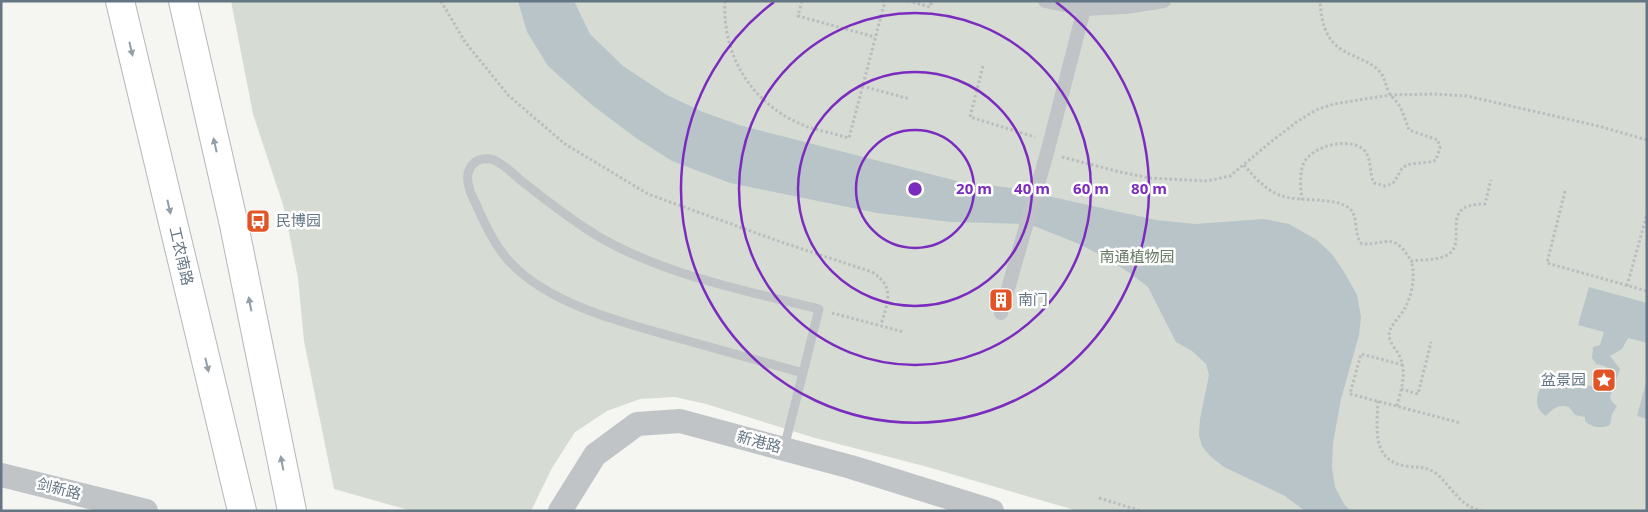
<svg xmlns="http://www.w3.org/2000/svg" width="1648" height="512" font-family="'Open Sans','Noto Sans SC',sans-serif">
<style>
.green{fill:#d6dcd3}
.water{fill:#b8c4c8}
.lines{fill:none;stroke-linecap:round;stroke-linejoin:round}
.primary-casing{stroke:#b3b8bb;stroke-width:30}
.path{stroke:#babcbf;stroke-width:3;stroke-dasharray:2.5 2.5;stroke-linecap:butt}
.service{stroke:#c0c4c7;stroke-width:9}
.pedestrian{stroke:#c0c4c7;stroke-width:14}
.tertiary{stroke:#c0c4c7;stroke-width:24}
.primary{stroke:#fff;stroke-width:28}
.oneway{fill:#929ea8}
.ring{fill:none;stroke:#7b2cbf;stroke-width:2.5}
.labels{text-anchor:middle;stroke-width:5;stroke-linejoin:round;paint-order:stroke}
.poi-label{font-size:15px;fill:#647583;stroke:#fff;text-anchor:start}
.street-label{font-size:15px;fill:#647583;stroke:#fff}
.park-label{font-size:15px;fill:#677a63;stroke:#fff}
.centre{fill:#7b2cbf;stroke:#fff;stroke-width:2.5}
.ring-label{font-size:15px;text-anchor:middle;font-weight:bold;fill:#7b2cbf;stroke:#fff;stroke-width:5;stroke-linejoin:round;paint-order:stroke}
</style>
<rect width="100%" height="100%" fill="#f5f5f2"/>
<path class="green" d="M231 1H1647V511H1078L924 466 815 438 706 404 675 397 640 399 607 411 575 432 552 468 531 511H412L334 489 304 341 298 278 284 208 253 114Z"/>
<g class="water">
<path d="M518 1H574L590 34 623 66 667 95 703 112 739 125 957 181 1011 188 1156 220 1195 224 1264 219 1289 224 1317 240 1332 254 1346 275 1357 295 1361 317 1359 335 1341 399 1333 443 1332 468 1335 487 1344 504 1351 511H1305L1285 496 1224 467 1210 456 1202 446 1199 435 1200 419 1209 375 1206 364 1192 351 1176 342 1148 287 1127 271 1104 257 1079 244 1029 224 951 222 877 213 730 183 672 161 636 138 592 105 548 66 527 32Z"/>
<path d="M1589 287 1647 303V343L1628 338 1622 349 1610 356 1620 369 1610 397 1612 402 1617 406 1612 414 1610 425C1601 429 1592 428 1585 421V417L1575 415 1569 407C1558 404 1553 409 1546 416 1535 409 1535 398 1541 387L1549 386 1550 379 1554 377 1567 379 1569 374 1581 385 1591 386 1595 388 1608 384 1613 376C1611 367 1605 366 1596 364L1592 358 1593 347 1600 345 1604 332 1578 325Z"/>
<path d="M1647 379V419L1637 416Z"/>
</g>
<g class="lines">
<g class="primary-casing">
<g id="primary">
<path d="M120 1 242 511"/>
<path d="M183 1 234 225 292 511"/>
</g>
</g>
<g class="path">
<path d="M441 1 465 42 509 96 565 144 648 194 781 242 872 272C896 287 887 303 881 325"/>
<path d="M725 1C722 58 754 107 808 127 821 131 835 134 849 138L885 1"/>
<path d="M802 1 798 16 875 37"/>
<path d="M908 1 930 7 932 1"/>
<path d="M983 66 970 117 1035 137"/>
<path d="M862 86 910 99"/>
<path d="M1062 157 1120 172 1149 178 1207 181 1230 176 1272 141 1298 121 1316 110 1334 104 1390 95 1434 94 1467 96 1598 126 1647 140"/>
<path d="M1244 165C1254 177 1265 189 1279 195 1299 203 1337 196 1350 209 1359 218 1353 234 1362 244 1389 244 1394 232 1411 261 1421 260 1433 260 1443 257 1474 246 1433 204 1485 204L1491 180"/>
<path d="M1565 191 1547 263 1647 291"/>
<path d="M1302 200C1301 189 1299 176 1303 165 1310 146 1349 136 1364 150 1372 158 1369 174 1374 183L1385 186 1392 184C1396 180 1398 175 1401 170 1408 160 1426 165 1436 160L1440 148 1438 140 1409 130C1406 122 1403 112 1399 105 1396 101 1392 97 1389 93 1385 84 1385 76 1377 69 1371 63 1362 60 1354 56 1327 45 1322 28 1320 1"/>
<path d="M1627 286 1647 214"/>
<path d="M832 313 904 332"/>
<path d="M1403 365 1361 354 1350 394 1461 423"/>
<path d="M1401 389 1418 394 1431 342"/>
<path d="M1378 401C1377 427 1371 461 1406 466 1418 468 1428 466 1438 475 1453 489 1460 506 1482 511"/>
<path d="M1397 406C1401 391 1407 372 1400 357 1397 350 1390 344 1389 336 1389 326 1399 318 1404 310 1412 296 1416 275 1411 261"/>
<path d="M1099 498 1141 511"/>
</g>
<path class="service" d="M784 448 819 309C745 291 648 271 585 228 564 214 543 198 523 182 513 174 505 165 494 160 488 158 479 158 474 163 462 174 470 193 476 204 484 223 494 245 509 261 550 306 628 324 685 340 725 351 764 362 803 373"/>
<g class="pedestrian">
<path d="M1045 1 1084 9 1126 7 1164 1"/>
<path d="M1001 313 1047 153 1084 9"/>
</g>
<g class="tertiary">
<path d="M1 475 146 511"/>
<path d="M560 511 595 455 637 424 680 421 851 467 992 511"/>
</g>
<use href="#primary" class="primary"/>
</g>
<defs><path id="oneway-solid" d="M-6-.8H1V-3.2L6.5 0L1 3.2V.8H-6Z" transform="scale(1.25)"/></defs>
<g class="oneway">
<use href="#oneway-solid" transform="translate(131 49) rotate(77)"/>
<use href="#oneway-solid" transform="translate(215 145) rotate(-103)"/>
<use href="#oneway-solid" transform="translate(169 207) rotate(77)"/>
<use href="#oneway-solid" transform="translate(250 304) rotate(-101)"/>
<use href="#oneway-solid" transform="translate(207 365) rotate(77)"/>
<use href="#oneway-solid" transform="translate(282 463) rotate(-101)"/>
</g>
<g class="ring">
<circle cx="915" cy="189" r="59"/>
<circle cx="915" cy="189" r="117"/>
<circle cx="915" cy="189" r="176"/>
<path d="M1056 2A234 234 0 1 1 774 2"/>
</g>
<defs>
<g id="bus-square" transform="scale(1.25)"><rect x="-9" y="-9" width="18" height="18" rx="4" fill="#e15426" stroke="#fff"/><path d="M-5-6H5V4H4V6H2V4H-2V6H-4V4H-5ZM-3.5-4V0h7V-4ZM-3.5 1.2v1.5H-2V1.2ZM2 1.2v1.5H3.5V1.2Z" fill="#fff"/></g>
<g id="building-square" transform="scale(1.25)"><rect x="-9" y="-9" width="18" height="18" rx="4" fill="#e15426" stroke="#fff"/><path d="M-4-6H4V6H1V3H-1V6H-4ZM-2.5-4.3h1.7v1.8h-1.7ZM.8-4.3h1.7v1.8H.8ZM-2.5-1h1.7V.8h-1.7ZM.8-1h1.7V.8H.8Z" fill="#fff"/></g>
<g id="sight-square" transform="scale(1.25)"><rect x="-9" y="-9" width="18" height="18" rx="4" fill="#e15426" stroke="#fff"/><path d="M0-6L1.8-2.2L6-1.7L2.9 1.2L3.7 5.4L0 3.3L-3.7 5.4L-2.9 1.2L-6-1.7L-1.8-2.2Z" fill="#fff"/></g>
</defs>
<g fill-rule="evenodd">
<use href="#bus-square" x="258" y="221"/>
<use href="#building-square" x="1001" y="300"/>
<use href="#sight-square" x="1604" y="380"/>
</g>
<g class="labels">
<g class="poi-label">
<text x="276" y="226">民博园</text>
<text x="1018" y="305">南门</text>
<text x="1586" y="385" text-anchor="end">盆景园</text>
</g>
<g class="street-label">
<text transform="translate(181 256) rotate(77)" y="5">工农南路</text>
<text transform="translate(759 442) rotate(15)" y="5">新港路</text>
<text transform="translate(59 489) rotate(14)" y="5">剑新路</text>
</g>
<g class="park-label">
<text x="1137" y="262">南通植物园</text>
</g>
</g>
<circle cx="915" cy="189" r="8" class="centre"/>
<g class="ring-label">
<text x="974" y="194">20 m</text>
<text x="1032" y="194">40 m</text>
<text x="1091" y="194">60 m</text>
<text x="1149" y="194">80 m</text>
</g>
<rect width="1648" height="512" fill="none" stroke="#647583" stroke-width="5"/>
</svg>
